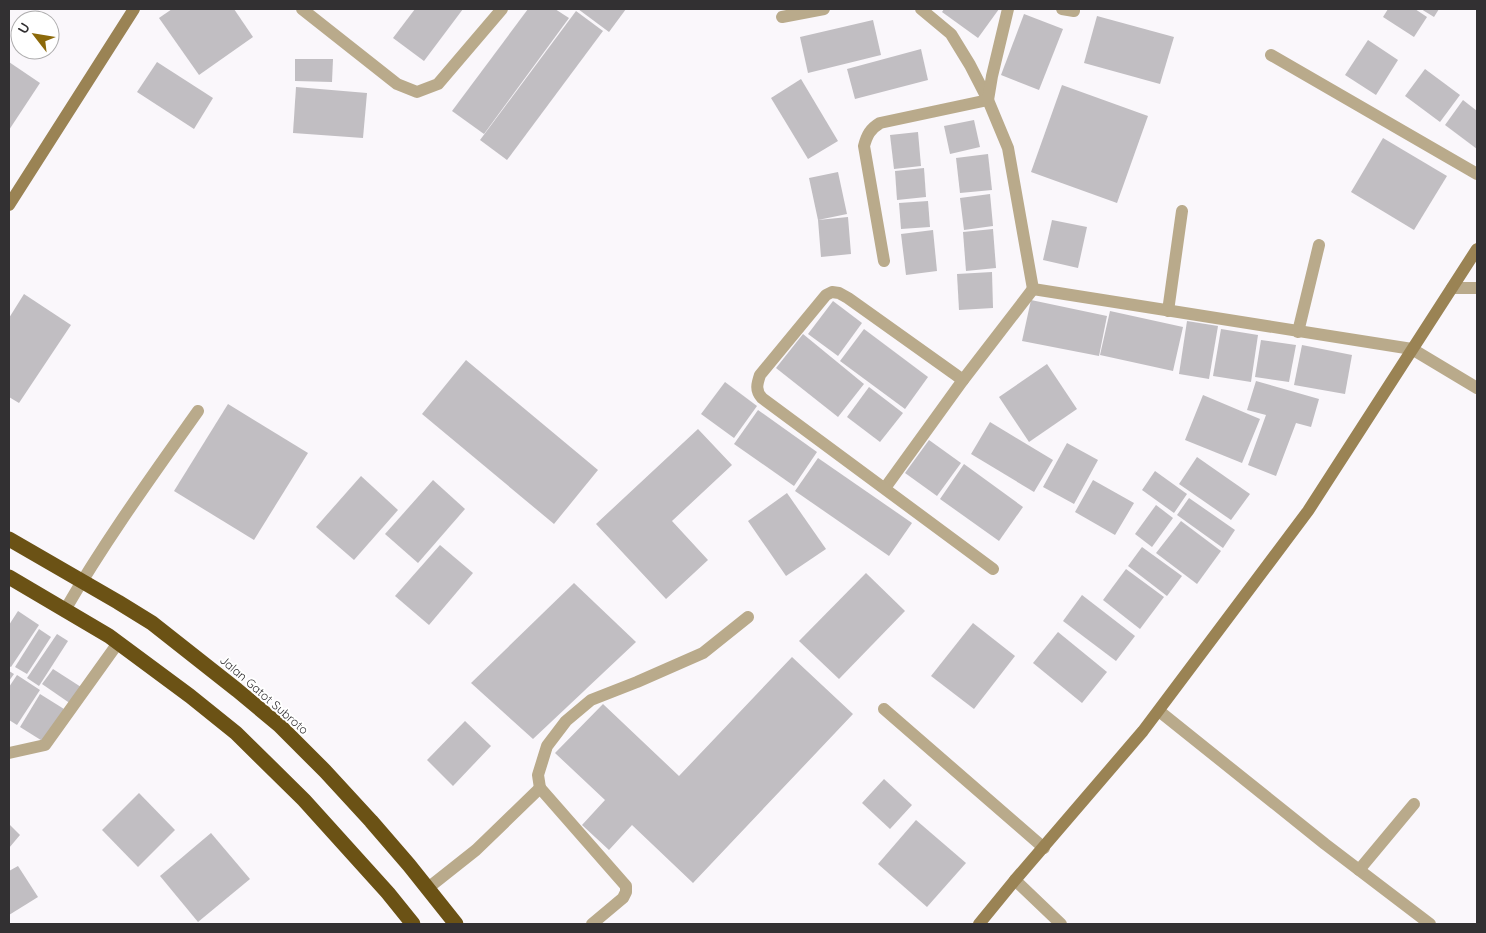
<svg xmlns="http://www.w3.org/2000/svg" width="1486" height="933" font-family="Quicksand,sans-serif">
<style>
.building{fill:#c1bec2}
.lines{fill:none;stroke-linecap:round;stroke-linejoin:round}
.lane{stroke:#b9aa8b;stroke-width:12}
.street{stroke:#b9aa8b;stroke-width:12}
.secondary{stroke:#9a8354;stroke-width:12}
.highway{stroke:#6b5215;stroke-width:15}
.labels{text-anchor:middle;stroke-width:4;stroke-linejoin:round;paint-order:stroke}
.street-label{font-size:12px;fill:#323032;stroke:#fff}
</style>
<rect width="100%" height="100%" fill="#faf7fb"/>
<g class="building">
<path d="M172 9H234L253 37 199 75 159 18Z"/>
<path d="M415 9H463L424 61 393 38Z"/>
<path d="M528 9H555L569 18 484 134 452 111Z"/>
<path d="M578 9H626L609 32Z"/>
<path d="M944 9H999L978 38 942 12Z"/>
<path d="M1388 9H1415L1427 17 1414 37 1383 17Z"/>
<path d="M1421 9H1439L1434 17Z"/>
<path d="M576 11 603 31 507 160 480 140Z"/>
<path d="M1024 14 1063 29 1039 90 1001 75Z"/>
<path d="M1097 16 1174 37 1160 84 1084 63Z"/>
<path d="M873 20 881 55 808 73 800 37Z"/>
<path d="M1368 40 1398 60 1376 95 1345 75Z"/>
<path d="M921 49 928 80 855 99 847 69Z"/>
<path d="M295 59H333L332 82 295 81Z"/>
<path d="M9 62 40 83 9 130Z"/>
<path d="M157 62 213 98 194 129 137 92Z"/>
<path d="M1425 69 1460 95 1440 122 1405 96Z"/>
<path d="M801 79 838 141 808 159 771 98Z"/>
<path d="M1062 85 1148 116 1117 203 1031 172Z"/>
<path d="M296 87 367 93 363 138 293 133Z"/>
<path d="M1463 100 1477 111V149L1445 125Z"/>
<path d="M974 120 980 147 950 154 944 126Z"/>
<path d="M918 132 921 166 894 169 890 135Z"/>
<path d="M1383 138 1447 176 1414 230 1351 192Z"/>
<path d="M988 154 992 190 960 193 956 158Z"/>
<path d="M924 168 926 197 897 200 895 171Z"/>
<path d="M838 172 847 214 818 220 848 217 851 254 821 257 818 220 809 178Z"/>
<path d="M990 194 993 226 964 230 960 198Z"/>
<path d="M928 201 930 227 901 229 899 203Z"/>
<path d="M1052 220 1087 227 1078 268 1043 260Z"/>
<path d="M993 229 996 268 966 271 963 232Z"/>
<path d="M933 230 937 271 906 275 901 234Z"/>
<path d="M992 272 993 308 959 310 957 274Z"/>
<path d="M24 294 71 325 19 403 9 397V318Z"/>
<path d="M1031 300 1107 316 1099 356 1022 341Z"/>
<path d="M833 301 862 323 838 356 808 334Z"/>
<path d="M1110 311 1183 327 1173 371 1100 355Z"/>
<path d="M1187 321 1218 326 1209 379 1179 374Z"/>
<path d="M864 329 928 377 905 409 840 361Z"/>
<path d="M1221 329 1258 335 1251 382 1213 376Z"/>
<path d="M803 334 864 384 838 417 776 368Z"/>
<path d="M1261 340 1296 345 1289 382 1255 377Z"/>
<path d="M1302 345 1352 355 1345 394 1294 385Z"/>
<path d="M466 360 598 470 554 524 422 414Z"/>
<path d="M1047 364 1077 409 1029 442 999 397Z"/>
<path d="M1256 381 1319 399 1311 427 1296 423 1276 476 1248 465 1266 415 1247 410Z"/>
<path d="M725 382 757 406 734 438 701 414Z"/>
<path d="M869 387 903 413 880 442 847 417Z"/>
<path d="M1203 395 1260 419 1242 463 1185 440Z"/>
<path d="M228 404 308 453 254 540 174 491Z"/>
<path d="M758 410 817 452 794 486 734 444Z"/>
<path d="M990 422 1053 460 1034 492 971 454Z"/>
<path d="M698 429 732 465 672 521 708 560 666 599 596 524Z"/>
<path d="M929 440 961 463 937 496 905 473Z"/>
<path d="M1067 443 1098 460 1074 504 1043 487Z"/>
<path d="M1197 457 1250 494 1231 520 1179 484Z"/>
<path d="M818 458 912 523 889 556 795 491Z"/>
<path d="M964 464 1023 507 999 541 940 499Z"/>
<path d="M1155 471 1187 494 1174 513 1142 490Z"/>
<path d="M361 476 398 510 354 560 316 527Z"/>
<path d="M433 480 465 509 418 563 385 534Z"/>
<path d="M1093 480 1134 503 1115 535 1075 512Z"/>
<path d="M787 493 826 549 786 576 748 521Z"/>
<path d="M1189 498 1235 530 1223 548 1177 515Z"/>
<path d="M1156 505 1173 518 1152 547 1135 534Z"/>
<path d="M1181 521 1221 551 1197 584 1156 553Z"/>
<path d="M440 545 473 573 429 625 395 596Z"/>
<path d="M1142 547 1182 576 1167 596 1128 566Z"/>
<path d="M1126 569 1164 597 1140 629 1103 600Z"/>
<path d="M866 573 905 611 839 679 799 641Z"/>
<path d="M574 583 636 642 533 739 471 683Z"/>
<path d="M1082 595 1135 636 1116 661 1063 621Z"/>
<path d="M18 611 39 625 11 667 9 666V625Z"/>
<path d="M973 623 1015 656 974 709 931 676Z"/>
<path d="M39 629 51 637 27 674 15 667Z"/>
<path d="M1058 632 1107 672 1082 703 1033 663Z"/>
<path d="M57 634 68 641 39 686 27 678Z"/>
<path d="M792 657 853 714 693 883 632 825 609 850 582 825 605 800 555 753 603 704 679 776Z"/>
<path d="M53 669 81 687 71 704 42 684Z"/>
<path d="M9 671 14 674 9 681Z"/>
<path d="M17 675 40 690 17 725 9 720V687Z"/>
<path d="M40 694 64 709 44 742 20 727Z"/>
<path d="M465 721 491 746 453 786 427 760Z"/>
<path d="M884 779 912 805 890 829 862 803Z"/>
<path d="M139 793 175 830 138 867 102 830Z"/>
<path d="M916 820 966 863 927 907 878 864Z"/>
<path d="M9 824 20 835 9 848Z"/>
<path d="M211 833 250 879 198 922 160 876Z"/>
<path d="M18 866 38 897 9 915V871Z"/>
</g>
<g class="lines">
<g class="lane">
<path d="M65 610C105 541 152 476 198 411"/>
<path d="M9 753 45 745 118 643"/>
<path d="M540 788 538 775 547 746 566 721 591 700 637 682 703 653 748 617"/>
<path d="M428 888 476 850 540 788 626 886V892L623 898 592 924"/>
</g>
<g class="street">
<path d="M302 9 397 84 417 92 438 84 502 9"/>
<path d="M921 9 951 34 970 65 988 100 1008 148 1033 289 1412 349 1477 388"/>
<path d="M1062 9 1074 11"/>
<path d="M782 17 824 9"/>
<path d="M1271 55 1477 174"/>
<path d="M884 261 864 146C867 135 870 129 880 123L988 100 992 76 1008 9"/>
<path d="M1452 288H1477"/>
<path d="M1168 311 1182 211"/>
<path d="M1298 332 1319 245"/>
<path d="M885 488 963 380"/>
<path d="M993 569 762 398C755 390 757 384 760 375L826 295 832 292 839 293 848 298 963 380 1033 289"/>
<path d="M884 709 1044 848"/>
<path d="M1159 711 1325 844 1430 924"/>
<path d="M1359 870 1414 804"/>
<path d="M1015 880 1061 924"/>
</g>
<g class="secondary">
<path d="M9 205 134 9"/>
<path d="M979 924 1015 880 1143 731 1308 511 1477 249"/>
</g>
<g class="highway">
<path d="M9 539 118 602 152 623 237 690 279 725 325 771 371 821 409 865 456 924"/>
<path d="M9 577 109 636 190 696 236 733 304 800 388 893 413 924"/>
</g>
</g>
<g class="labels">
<g class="street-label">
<text transform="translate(264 695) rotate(41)" y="4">Jalan Gatot Subroto</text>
</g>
</g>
<rect width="1486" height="933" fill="none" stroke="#323032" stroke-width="20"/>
<g transform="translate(35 35) rotate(301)"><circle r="24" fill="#ffffff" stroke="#adacad"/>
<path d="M0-4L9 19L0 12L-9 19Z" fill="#8c690a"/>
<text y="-8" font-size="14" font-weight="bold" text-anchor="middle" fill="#323032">U</text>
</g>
</svg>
